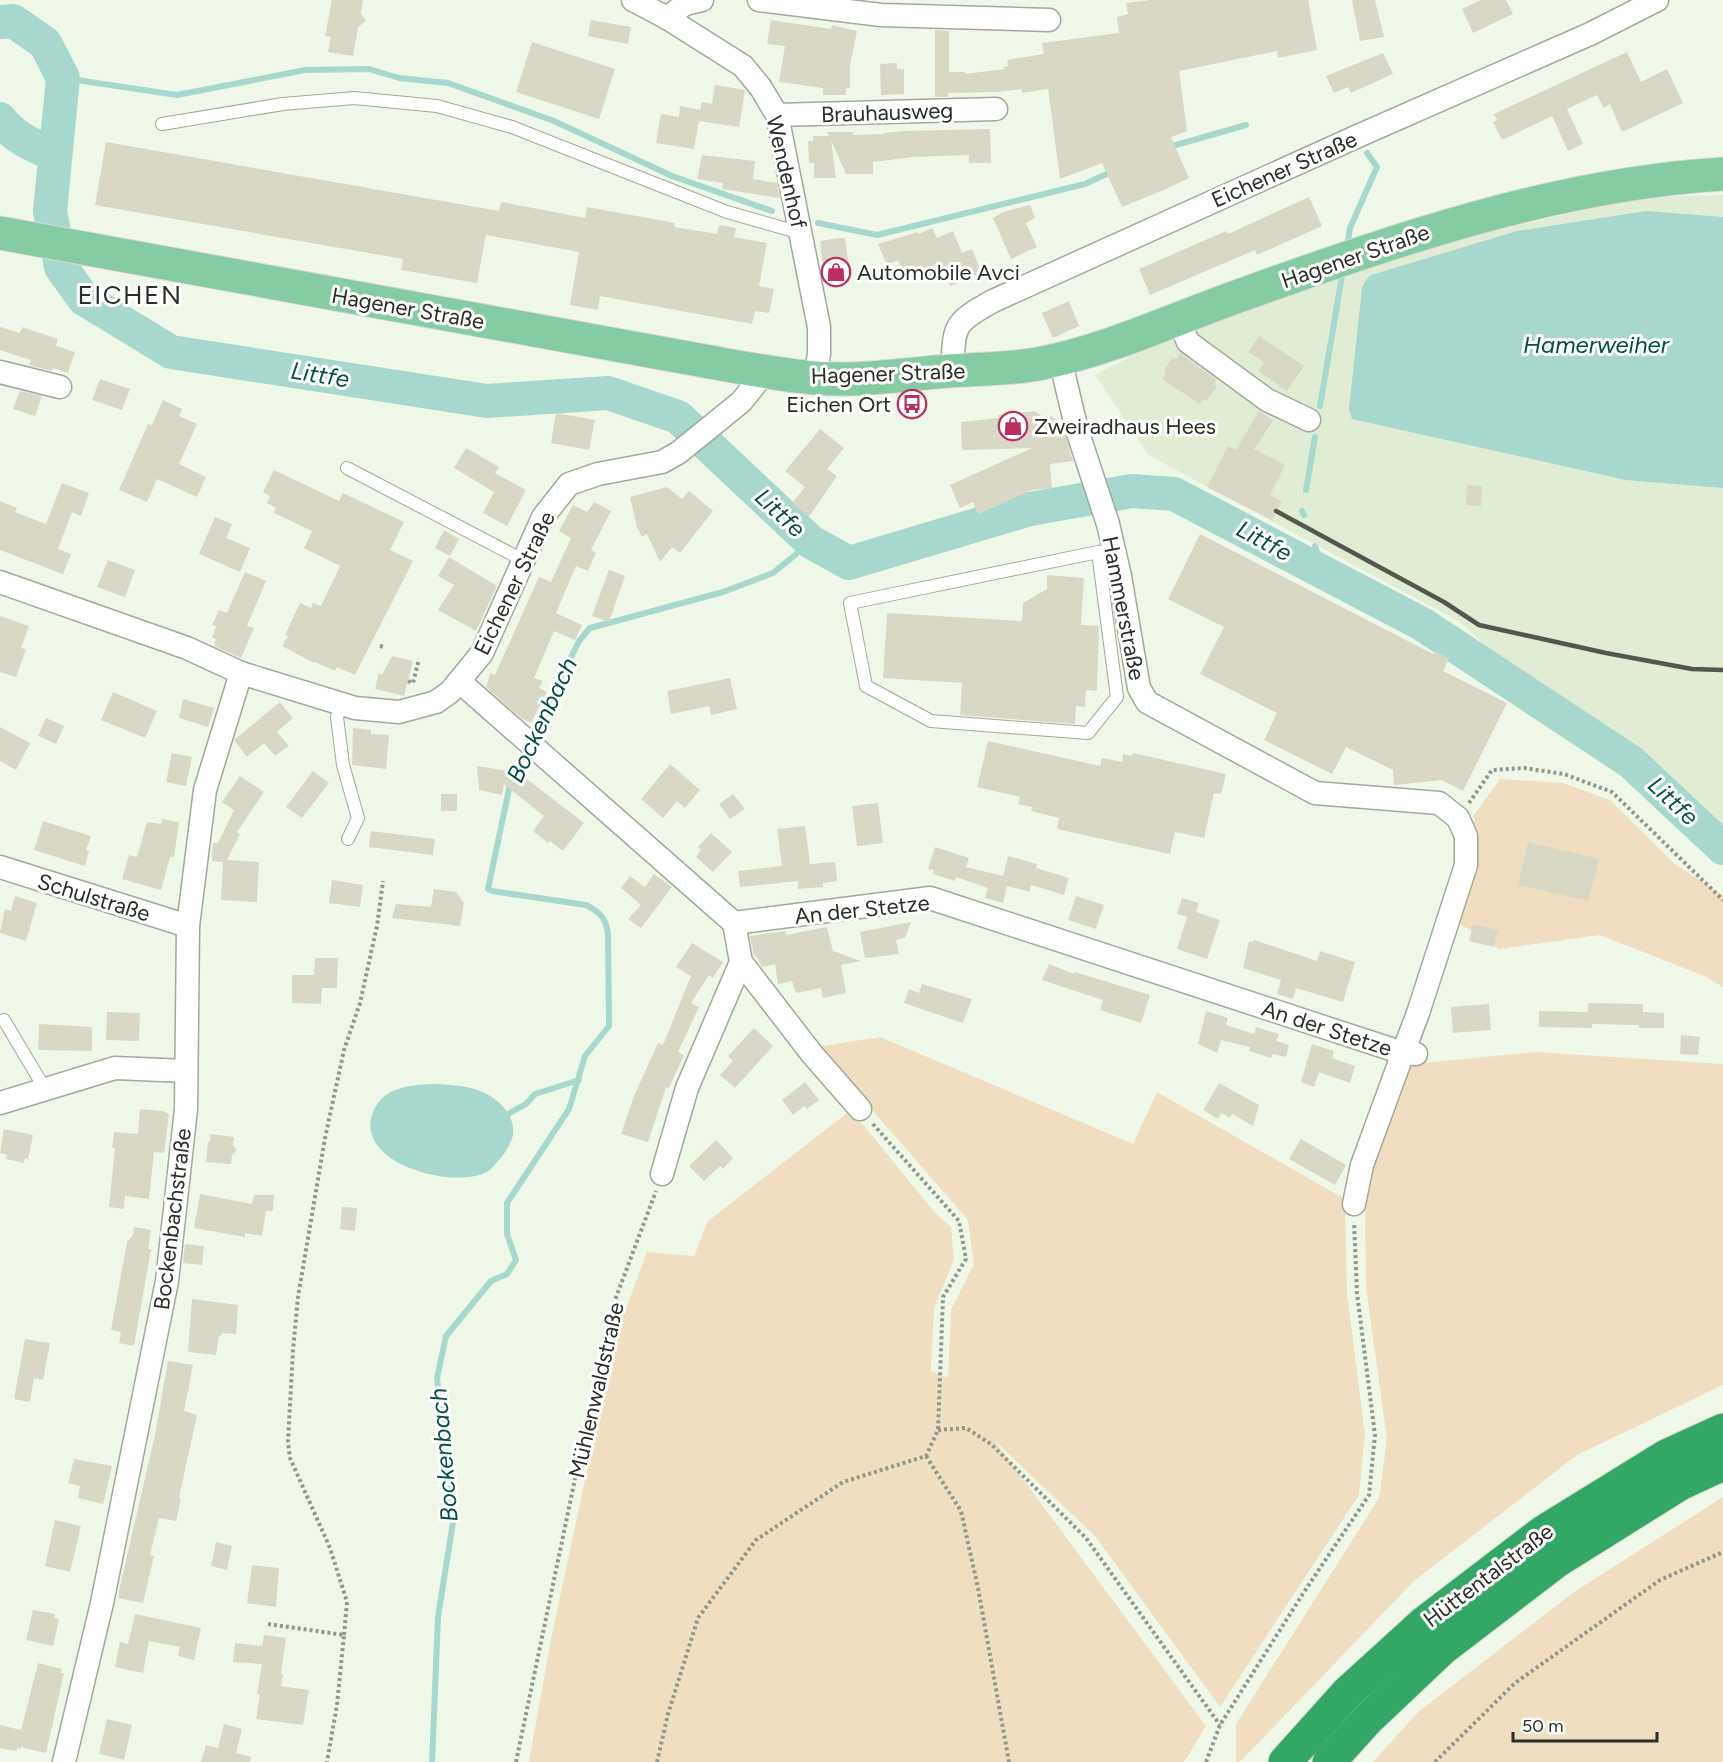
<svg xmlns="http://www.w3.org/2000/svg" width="1723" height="1762" font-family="Figtree,sans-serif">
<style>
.built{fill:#e1ecd5}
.green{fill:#f0dec1}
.water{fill:#a6d8cd}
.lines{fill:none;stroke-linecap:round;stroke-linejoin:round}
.stream{stroke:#a6d8cd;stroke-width:6}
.river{stroke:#a6d8cd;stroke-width:34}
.building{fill:#d9d8c7}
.lane-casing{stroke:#a1a99a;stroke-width:14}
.street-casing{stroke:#a1a99a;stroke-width:25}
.primary-casing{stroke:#d9d9d8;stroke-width:35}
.highway-casing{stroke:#d9d9d8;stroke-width:35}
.path{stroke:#91978c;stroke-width:4;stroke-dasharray:3 3;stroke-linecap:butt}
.lane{stroke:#fff;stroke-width:12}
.street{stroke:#fff;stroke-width:22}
.primary{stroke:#85cba3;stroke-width:33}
.highway{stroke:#33a866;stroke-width:33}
.rail{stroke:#53574f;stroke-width:4.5}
.labels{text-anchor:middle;stroke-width:6;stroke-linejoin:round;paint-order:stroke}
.street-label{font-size:22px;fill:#2b2e28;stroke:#fff}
.poi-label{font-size:22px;fill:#2b2e28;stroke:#fff;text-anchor:start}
.water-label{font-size:24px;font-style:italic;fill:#054f44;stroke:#fff}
.quarter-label{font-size:26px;letter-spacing:1.5px;fill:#2b2e28;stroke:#fff}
</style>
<rect width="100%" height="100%" fill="#eff8e8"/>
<path class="built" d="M1723 195V865L1460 622 1148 455 1095 375 1197 321 1390 255 1641 197Z"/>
<g class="green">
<path d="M1500 779 1563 783 1610 800 1676 865 1723 895V987L1704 976 1600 935 1499 949 1457 922 1474 827V815Z"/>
<path d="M880 1037 1133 1144 1157 1092 1345 1199 1347 1294 1365 1434 1359 1495 1220 1707 1095 1536 994 1440 1206 1726 1184 1762H529L551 1639 615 1339 647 1252 694 1256 708 1221 851 1110 937 1215 951 1227 954 1259 934 1309 931 1371 948 1378 951 1310 974 1264 968 1220 817 1047Z"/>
<path d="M1536 1052 1723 1064V1385L1577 1455 1414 1581 1240 1762H1236V1724L1379 1498 1387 1439 1366 1288 1365 1209 1374 1161 1411 1064Z"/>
<path d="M1723 1497V1762H1373L1418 1712 1574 1592Z"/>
</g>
<g class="water">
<path d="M1646 211 1723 217V488L1626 480 1352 419 1349 409 1362 288 1365 281 1371 275 1517 231Z"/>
<path d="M435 1084C449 1085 466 1085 480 1091 497 1097 516 1115 513 1135 511 1143 505 1153 500 1159 496 1163 492 1169 487 1172 452 1190 353 1163 373 1112 384 1086 410 1085 435 1084Z"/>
</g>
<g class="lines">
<g class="stream">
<path d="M63 78 177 95 305 70 369 69 399 78 448 83 554 121 672 176 772 211"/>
<path d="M1169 147 1246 125"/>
<path d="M818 223 877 235 1085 184 1113 171"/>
<path d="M1347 248 1350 228 1377 167 1367 153"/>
<path d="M1320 406 1343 270"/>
<path d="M1306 490 1315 437"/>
<path d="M1302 511 1304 515"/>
<path d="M1315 546 1324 573"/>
<path d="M531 739 579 641 590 628 723 592 773 573 811 542"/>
<path d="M508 1114 526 1104 535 1094 579 1080"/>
<path d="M432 1762 438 1617 453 1522 437 1378 446 1336 491 1281 507 1274 516 1260 507 1234V1203L569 1109 585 1056 609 1026 608 934C606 918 600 912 586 905L492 891 488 889 513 770 527 748"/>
</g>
<g class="river">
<path d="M0 22 13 21 45 43 63 78 50 211 61 267 84 299 171 352 487 401 608 393 678 417 811 542 849 563 1030 509 1132 491 1174 494 1422 624 1631 762 1723 848"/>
<path d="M0 119C14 138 35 146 55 155"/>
</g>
</g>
<g class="building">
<path d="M332 0H363L361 13 366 21 358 27 353 56 328 52 331 37 325 36Z"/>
<path d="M1151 0H1308L1317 50 1278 58 1277 51 1179 71 1187 131 1171 137 1189 178 1166 189 1122 207 1102 163 1060 179 1048 89 1022 93V89L997 92 948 93V97H935V30L949 31V72H965V74L1004 69 1003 67 1008 66 1007 60 1044 54 1042 43 1119 33 1117 17 1128 14 1126 3Z"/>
<path d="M1352 0H1375L1384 37 1360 41Z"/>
<path d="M1481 0H1506L1513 14 1473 33 1462 9Z"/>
<path d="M591 20 631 27 628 44 588 36Z"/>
<path d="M771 20 831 29 832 25 857 31 850 65V88H846V95H823V88L779 82 785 46 767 44Z"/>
<path d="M532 42 615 69 599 119 516 92Z"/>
<path d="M1627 52 1641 82 1667 69 1683 103 1622 132 1610 104 1604 108 1597 95 1567 109 1583 144 1568 151 1552 116 1502 140 1493 122 1497 120 1494 114Z"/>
<path d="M1383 53 1393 74 1351 93 1348 87 1334 93 1326 76Z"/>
<path d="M897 63V69H904V94L881 95 880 64Z"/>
<path d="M715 85 745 90 739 127 699 121 694 149 656 143 661 114 679 117 680 106 700 110 702 102 712 104Z"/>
<path d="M990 129 991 163H969V155L913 157 873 162V174H846L831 140 836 178H814V163H809L808 141H813V136H829L827 132H853V135L884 134V133L905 131Z"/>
<path d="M106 142 499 211 501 202 585 218 587 207 675 223 674 227 717 234 719 225 736 228 734 237 767 243 759 286 774 289 769 313 755 311 752 324 600 296 598 310 570 305 579 252 486 235 477 283 401 270 403 259 95 205Z"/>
<path d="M702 155 755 161 753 179 777 183 780 198 722 189 723 183 697 179Z"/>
<path d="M1309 197 1322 226 1257 255 1255 250 1150 295 1139 269 1226 231 1228 234Z"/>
<path d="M1030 205 1035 218 1026 223 1037 247 1011 259 993 218 1003 212Z"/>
<path d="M932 228 937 238 953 231 962 253 972 249 982 273 950 286 940 263 906 278 898 260 887 265 878 244 918 232 919 234Z"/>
<path d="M838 238H845L849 266 844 267 845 276 841 281 828 283 826 266H823L820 241Z"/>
<path d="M1069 301 1079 326 1053 338 1042 313Z"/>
<path d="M0 327 20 333 22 327 58 339 56 346 75 352 68 373 53 368 52 371 29 365 31 360 0 350Z"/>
<path d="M1259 336 1304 366 1287 391 1258 371 1264 362 1248 352Z"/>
<path d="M1180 353 1216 380 1214 384 1217 386 1207 401 1203 399 1200 404 1162 379 1166 372 1164 370 1173 357 1176 359Z"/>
<path d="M100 379 130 389 122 410 92 400Z"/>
<path d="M20 391 42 396 35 416 13 409Z"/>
<path d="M163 400 182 409 179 416 197 424 179 464 206 477 197 497 157 479 147 502 119 490 148 424 152 425Z"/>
<path d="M1035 411 1043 417 1051 416 1062 424 1073 461 1050 464 1052 488 1032 490 978 514 973 502 960 508 950 485 1032 448 962 450 961 422 998 418V415Z"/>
<path d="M1259 411 1273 421 1254 449 1285 465 1270 495 1282 501 1272 520 1207 487 1228 446 1236 450Z"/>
<path d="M556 413 595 420 589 450 551 443Z"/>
<path d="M820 429 844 448 827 469 837 476 809 517 792 503 805 487 785 471Z"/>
<path d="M466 448 499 467 495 473 526 490 507 526 483 513 494 492 454 468Z"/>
<path d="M274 470 339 501 343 493 404 522 390 550 413 561 355 675 337 667 335 671 315 662 314 663 282 646 288 636 285 635 300 603 311 608 313 603 321 606 340 566 304 548 312 531 274 513 276 508 267 503 270 496 263 492Z"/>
<path d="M62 483 89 493 81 516 72 512 58 549 71 554 63 574 0 550V501L17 508 15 512 46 524Z"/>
<path d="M1467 485 1482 486 1481 506 1466 505Z"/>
<path d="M667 487 682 499 689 491 713 511 680 553 672 547 660 562 647 534 642 537 637 527 630 497Z"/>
<path d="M594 502 611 511 591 550 596 553 588 571 576 566 556 613 582 625 575 640 554 631 534 678 543 681 539 688 547 692 531 723 521 718 486 687 490 673 495 675 539 577 551 582 571 538 559 531 573 505 587 512Z"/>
<path d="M215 517 232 524 226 538 250 548 240 572 199 554Z"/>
<path d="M444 530 459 539 450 556 435 548Z"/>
<path d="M1200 534 1433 654 1434 651 1449 658 1443 671 1507 703 1463 791 1442 780 1394 785 1393 770 1346 747 1332 774 1264 740 1277 713 1200 674 1224 627 1168 599Z"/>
<path d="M449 557 497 586 476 631 438 610 454 585 438 576Z"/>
<path d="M108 560 135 570 125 597 97 587Z"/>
<path d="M609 570 625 576 609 622 592 616Z"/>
<path d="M245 572 266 581 247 626 254 628 241 658 214 646 216 639 212 638 216 626 212 625 219 610 227 613Z"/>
<path d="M1047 575 1084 578 1081 625 1099 626 1097 691 1086 690 1085 707 1076 706 1075 724 960 715 962 683 883 678 887 613 1022 621 1023 603 1047 589Z"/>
<path d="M0 616 29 626 21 648 26 649 16 677 0 672Z"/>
<path d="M392 656 413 661 404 696 375 689 379 673 382 675Z"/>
<path d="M730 678 737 709 711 715 709 706 671 714 667 691Z"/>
<path d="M113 692 157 711 145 738 101 720Z"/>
<path d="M183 699 214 708 208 727 179 718Z"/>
<path d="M280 702 293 718 277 732 289 746 275 756 264 743 247 757 234 740Z"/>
<path d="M46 718 64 726 56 744 38 736Z"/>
<path d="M0 727 30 743 16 770 0 761Z"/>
<path d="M353 728 371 730V734L389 735 386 769 352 765Z"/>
<path d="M988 741 1100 766 1102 758 1122 762 1123 754 1132 756 1133 753 1226 774 1221 794 1214 793 1204 838 1175 832 1170 854 1057 829 1059 818 1031 811 1032 807 1018 804 1020 797 977 787Z"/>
<path d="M172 753 192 757 186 786 166 782Z"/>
<path d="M670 764 700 790 685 808 677 801 663 818 641 799Z"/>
<path d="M477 766 519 773 584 823 563 851 550 841 548 843 533 831 544 816 504 784 502 795 479 790Z"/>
<path d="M313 771 329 783 302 818 286 807Z"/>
<path d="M240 776 264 792 237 832 240 834 227 860 259 862 257 902 221 900 223 862 212 861 213 843H218L234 810 222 802Z"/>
<rect x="441" y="794" width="16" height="17"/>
<path d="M733 794 745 809 730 819 719 804Z"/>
<path d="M878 803 883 843 857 846 852 806Z"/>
<path d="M162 819 179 822 174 857H170L161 890 122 879 129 855 137 857 147 822 161 824Z"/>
<path d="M43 821 91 836 86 850 89 851 85 866 34 850Z"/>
<path d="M805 826 810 864 835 862 837 881 823 883V887L798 889V881L740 887 738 871 782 866 777 829Z"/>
<path d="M371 831 435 839 433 855 369 847Z"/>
<path d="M711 833 732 852 713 872 696 857 701 850 698 847Z"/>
<path d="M1528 842 1599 859 1588 901 1518 885Z"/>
<path d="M935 847 969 858 966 867 1003 876 1008 856 1037 864 1036 868 1069 878 1064 895 1031 885 1030 892 1007 886 1003 903 985 898 988 888 956 877 955 881 933 874 934 870 928 869Z"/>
<path d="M654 874 672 887 641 928 628 919 641 905 621 888 630 876 645 887Z"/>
<path d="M332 880 363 885 360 907 329 903Z"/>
<path d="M434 889 456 892 464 903 460 926 392 918 396 904 431 907Z"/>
<path d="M15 896 37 903 26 941 0 933 5 909 11 911Z"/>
<path d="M1076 896 1104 905 1096 929 1068 920Z"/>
<path d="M1182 898 1199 903 1196 912 1220 920 1207 959 1177 949 1187 917 1177 914Z"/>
<path d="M911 922 905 938 896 940 899 954 865 958 860 932Z"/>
<path d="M1473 924 1498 930 1494 947 1469 941Z"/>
<path d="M827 927 833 951 861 961 841 965 846 993 823 998 821 988 796 993 792 981 778 984 775 964 762 967 756 956H754L750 936 785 931 786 935Z"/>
<path d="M1254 940 1317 961 1320 951 1355 962 1343 1002 1296 988 1293 999 1277 994 1281 980 1243 968 1249 941 1253 942Z"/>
<path d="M692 943 723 962 713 978 709 975 691 1003 699 1007 678 1052 684 1055 669 1088 666 1087 648 1142 621 1134 634 1096 658 1043 663 1045 691 976 676 967Z"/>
<path d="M315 958H338L337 988H322L321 1004 292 1003V975H314Z"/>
<path d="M1049 964 1074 974 1075 972 1150 995 1141 1023 1100 1010 1103 1000 1042 980Z"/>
<path d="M922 984 972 999 963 1023 904 1003 909 989 919 993Z"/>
<path d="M1588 1003 1643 1004V1012L1664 1013V1028H1639V1025L1592 1024V1028L1539 1027V1011L1588 1012Z"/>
<path d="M1489 1004 1491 1030 1453 1033 1451 1007Z"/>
<path d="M1206 1011 1228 1018 1226 1025 1254 1034 1256 1027 1279 1034 1276 1041 1289 1045 1286 1057 1273 1054 1271 1058 1249 1051 1250 1047 1221 1040 1217 1053 1198 1044Z"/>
<path d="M107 1012 140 1013 139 1041 106 1040Z"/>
<path d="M39 1024 92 1027V1051L38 1050Z"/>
<path d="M754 1028 773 1046 735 1088 720 1075 733 1061 728 1056Z"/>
<path d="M1681 1035 1700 1037 1698 1055 1680 1054Z"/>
<path d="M1312 1044 1334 1051 1332 1058 1355 1066 1350 1083 1319 1072 1314 1087 1301 1082Z"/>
<path d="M805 1082 819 1100 807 1109 804 1106 793 1115 782 1100Z"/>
<path d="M1219 1083 1259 1105 1253 1126 1232 1114 1230 1118 1221 1113 1218 1119 1203 1110Z"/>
<path d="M140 1109 163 1111 169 1114 164 1153 154 1152 149 1199 125 1196 124 1209 109 1207 115 1148H112L114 1132 138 1134Z"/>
<path d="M4 1129 33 1135 28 1159 25 1158 24 1163 6 1159 7 1155 0 1153Z"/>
<path d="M210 1134 234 1137 233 1145 237 1150 232 1155 231 1164 206 1162 208 1142H210Z"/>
<path d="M1301 1139 1346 1165 1335 1185 1289 1159Z"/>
<path d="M716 1140 733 1158 723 1169 720 1166 704 1181 689 1166Z"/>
<path d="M200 1194 252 1204 254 1195H274L273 1211H266L262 1236 245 1233V1237L194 1228Z"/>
<path d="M342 1207 357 1208 355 1231 340 1229Z"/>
<path d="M134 1227 151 1230 148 1249H151L134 1346 119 1343 121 1332 111 1330 127 1242 133 1235Z"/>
<path d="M185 1244 204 1246 202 1265 183 1263Z"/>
<path d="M192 1299 238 1305 236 1334 222 1333 221 1336H219L216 1355 188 1352Z"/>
<path d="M25 1339 50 1343 43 1380 34 1378 30 1402 14 1399Z"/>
<path d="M168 1361 193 1365 184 1411 197 1415 179 1498 181 1499 176 1521 159 1518 150 1555 154 1556 143 1603 118 1598 119 1591 155 1435Z"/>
<path d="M74 1459 112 1466 103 1504 78 1498 80 1486 68 1483Z"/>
<path d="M55 1520 81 1526 70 1572 45 1566Z"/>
<path d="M216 1542 232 1546 227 1570 211 1566Z"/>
<path d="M252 1565 279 1568 276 1607 247 1603Z"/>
<path d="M33 1610 55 1614 54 1618 59 1619 53 1646 26 1640Z"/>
<path d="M135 1614 201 1628 194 1660 178 1656 180 1647 149 1641 143 1673 115 1667 120 1642 128 1644Z"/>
<path d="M264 1635 286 1638 281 1674H283L281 1686 309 1690 303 1725 256 1719 260 1694H257L262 1664 233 1662 235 1643 262 1646Z"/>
<path d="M38 1663 62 1669 61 1673H64L46 1753 21 1747V1749L17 1748V1751L0 1748V1725L21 1730Z"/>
<path d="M107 1719 132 1725 124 1760 99 1754Z"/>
<path d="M224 1724 242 1729 236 1753 251 1757 250 1762H201L206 1745 218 1748Z"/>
</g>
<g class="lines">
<g class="lane-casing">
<g id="lane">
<path d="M162 124 283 104 354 98 437 106 512 127 727 212 801 233"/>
<path d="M347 468 523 560"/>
<path d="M1098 552 1117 697 1088 733 931 721 866 686 850 603 1098 552 1114 550"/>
<path d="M342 704 337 717 343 765 358 818 348 839"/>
<path d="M4 1020 45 1089"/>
</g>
</g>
<g class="street-casing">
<g id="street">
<path d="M633 0 667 18 743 66 761 88 777 115 819 327V354L815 378"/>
<path d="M759 0 881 15 1049 20"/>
<path d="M667 18 685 4 702 0"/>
<path d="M777 115 996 109"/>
<path d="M1178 318 1188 342 1267 400 1309 420"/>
<path d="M952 371C955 326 951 324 993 301L1358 136 1590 34 1657 0"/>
<path d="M0 372 60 387"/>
<path d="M0 582 187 648 241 673 355 708 399 712 436 702 450 692 482 653 543 517 569 484 598 474 662 462 678 453 741 402 766 371"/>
<path d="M460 682 734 923 930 898 1403 1053 1418 1013 1466 865V836L1458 818 1439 803 1315 793 1147 702 1139 688 1120 576 1108 524 1077 430 1060 359"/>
<path d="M0 867 188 926"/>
<path d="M741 962 812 1054 860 1109"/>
<path d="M0 1103 115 1068 186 1071"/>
<path d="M662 1174 687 1088 741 962 734 923"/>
<path d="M1354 1204 1362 1165 1403 1053 1416 1054"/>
<path d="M64 1762 102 1603 167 1281 186 1109 188 926 205 790 241 673"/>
</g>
</g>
<g class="primary-casing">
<path id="primary" d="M0 233 710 362C744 368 779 375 814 378 859 382 905 374 950 371 979 369 1009 369 1038 364 1110 350 1178 317 1247 293 1401 238 1558 184 1723 174"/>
</g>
<g class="highway-casing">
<g id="highway">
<path d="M1285 1762 1347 1693 1425 1622 1543 1532 1666 1456 1723 1430"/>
<path d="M1329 1762 1368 1719 1442 1649 1557 1561 1680 1484 1723 1464"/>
</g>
</g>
<g class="path">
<path d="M380 646 384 647"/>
<path d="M408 681 413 683 419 659"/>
<path d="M1469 803 1492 770 1524 768 1564 774 1612 792 1723 900"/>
<path d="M938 1430 966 1428 991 1444 1086 1538 1220 1725"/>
<path d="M926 1456 961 1511 978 1588 1009 1762"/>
<path d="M268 1624 344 1635 337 1705 327 1762"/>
<path d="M344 1635 347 1602 330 1548 290 1458 288 1442 293 1350 298 1297 325 1138 344 1050 360 1003 377 926 383 881"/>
<path d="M516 1762 609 1316 656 1191"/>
<path d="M657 1762 668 1714 698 1618 756 1540 843 1482 926 1456 938 1430 943 1297 966 1259 959 1221 872 1123"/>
<path d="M1206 1762 1220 1725 1304 1592 1369 1495 1375 1435 1357 1293 1354 1222"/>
<path d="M1435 1762 1515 1683 1660 1580 1723 1552"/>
</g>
<use href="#lane" class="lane"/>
<use href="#street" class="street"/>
<use href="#primary" class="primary"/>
<use href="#highway" class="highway"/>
<path class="rail" d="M1276 511 1444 602 1479 625 1606 653 1692 669 1723 670"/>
</g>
<defs>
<g id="shop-ring" transform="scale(1.5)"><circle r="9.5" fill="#fff" stroke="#bc2e5f" stroke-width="1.5"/><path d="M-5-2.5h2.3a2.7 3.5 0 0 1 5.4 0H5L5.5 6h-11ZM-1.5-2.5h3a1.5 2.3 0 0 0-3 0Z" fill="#bc2e5f"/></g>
<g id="bus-ring" transform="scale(1.5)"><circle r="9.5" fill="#fff" stroke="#bc2e5f" stroke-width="1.5"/><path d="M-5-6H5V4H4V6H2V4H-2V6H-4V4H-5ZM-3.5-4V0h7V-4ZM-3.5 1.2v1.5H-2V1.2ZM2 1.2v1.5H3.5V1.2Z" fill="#bc2e5f"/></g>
</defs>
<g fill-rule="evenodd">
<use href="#shop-ring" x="836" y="272"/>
<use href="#bus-ring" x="912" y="404"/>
<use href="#shop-ring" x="1013" y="426"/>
</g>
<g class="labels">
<g class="street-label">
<text transform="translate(887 112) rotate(-2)" y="8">Brauhausweg</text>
<text transform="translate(1284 169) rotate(-24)" y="8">Eichener Straße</text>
<text transform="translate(787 172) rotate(77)" y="8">Wendenhof</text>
<text transform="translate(1355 256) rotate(-19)" y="8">Hagener Straße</text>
<text transform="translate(408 308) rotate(10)" y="8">Hagener Straße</text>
<text transform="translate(888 373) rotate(-2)" y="8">Hagener Straße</text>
<text transform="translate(514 583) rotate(-64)" y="8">Eichener Straße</text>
<text transform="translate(1124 608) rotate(79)" y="8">Hammerstraße</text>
<text transform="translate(94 897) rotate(17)" y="8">Schulstraße</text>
<text transform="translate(862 909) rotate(-6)" y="8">An der Stetze</text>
<text transform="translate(1327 1028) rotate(18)" y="8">An der Stetze</text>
<text transform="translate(172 1219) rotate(-83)" y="8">Bockenbachstraße</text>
<text transform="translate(596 1390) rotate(-77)" y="8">Mühlenwaldstraße</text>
<text transform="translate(1488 1575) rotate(-37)" y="8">Hüttentalstraße</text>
</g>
<g class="poi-label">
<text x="857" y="280">Automobile Avci</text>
<text x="891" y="412" text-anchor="end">Eichen Ort</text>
<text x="1034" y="434">Zweiradhaus Hees</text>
</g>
<g class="water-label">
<text x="1596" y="353">Hamerweiher</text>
<text transform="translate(320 375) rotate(9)" y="8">Littfe</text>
<text transform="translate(780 513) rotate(43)" y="8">Littfe</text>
<text transform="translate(1264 541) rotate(28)" y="8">Littfe</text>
<text transform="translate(542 720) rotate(-65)" y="8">Bockenbach</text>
<text transform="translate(1673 801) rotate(43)" y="8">Littfe</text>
<text transform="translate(444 1455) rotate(-95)" y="8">Bockenbach</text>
</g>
<g class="quarter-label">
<text x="130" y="304">EICHEN</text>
</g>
</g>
<path d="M1513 1732v9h144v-9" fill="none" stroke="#2b2e28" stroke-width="3"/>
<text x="1522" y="1732" font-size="18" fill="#2b2e28" stroke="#ffffff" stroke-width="4.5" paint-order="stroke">50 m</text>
</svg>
